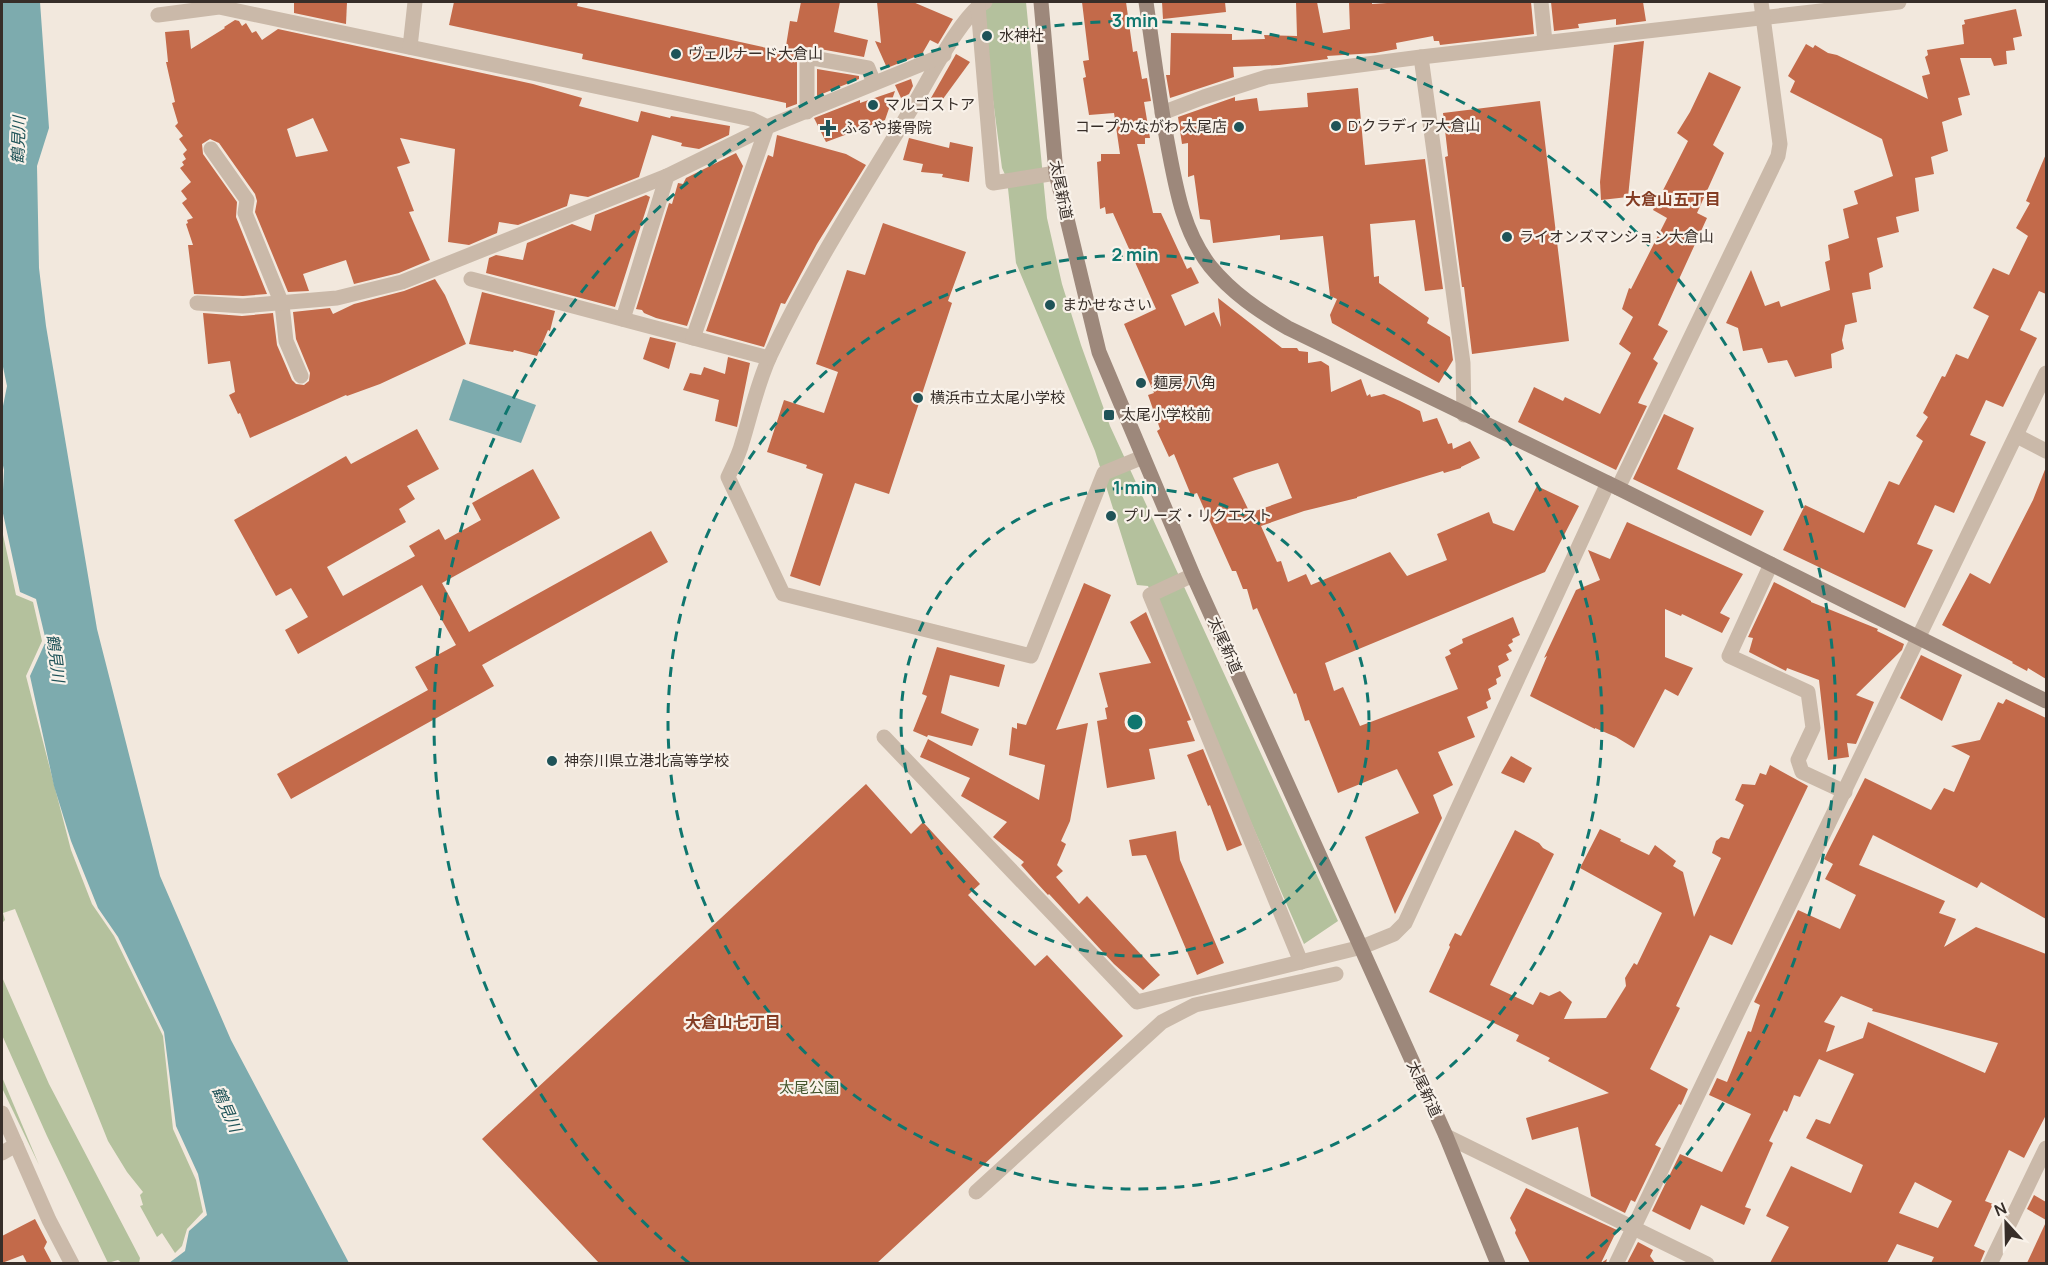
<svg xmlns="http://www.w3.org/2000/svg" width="2048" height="1265" font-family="Manrope,'Noto Sans JP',sans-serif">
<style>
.green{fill:#b4c19d}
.water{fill:#7dabae}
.building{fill:#c36a4a;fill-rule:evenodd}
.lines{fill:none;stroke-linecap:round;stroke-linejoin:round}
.street{stroke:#cab9a9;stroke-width:15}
.secondary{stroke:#9d887b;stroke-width:15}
.ring{fill:none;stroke:#0f766e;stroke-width:3;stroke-dasharray:10 8}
.poi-dot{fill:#1f5358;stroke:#f9f2ea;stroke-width:2}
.labels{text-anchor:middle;stroke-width:4.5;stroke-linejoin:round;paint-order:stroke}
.poi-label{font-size:15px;fill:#372e29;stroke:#f9f2ea;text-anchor:start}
.street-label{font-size:15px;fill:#372e29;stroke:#f9f2ea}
.park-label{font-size:15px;fill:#45552d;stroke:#f9f2ea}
.water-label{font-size:16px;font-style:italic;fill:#1f5358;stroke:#f9f2ea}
.neighbourhood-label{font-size:16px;font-weight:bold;fill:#843d24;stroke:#f9f2ea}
.centre{fill:#0f766e;stroke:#f9f2ea;stroke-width:3}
.ring-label{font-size:18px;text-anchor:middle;font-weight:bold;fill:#0f766e;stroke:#f9f2ea;stroke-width:4.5;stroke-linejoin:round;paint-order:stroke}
</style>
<rect width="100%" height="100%" fill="#f2e8dd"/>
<g class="green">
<path d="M980 2H1026L1047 218 1062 284 1081 345 1110 426 1338 921 1304 944 1148 586 1137 585 1095 451 1016 263 1007 179 1002 168Z"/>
<path d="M2 530 16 595 33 602 42 641 26 676 71 850 92 904 114 936 163 1036 173 1129 196 1180 203 1212 187 1229 182 1246 175 1253 162 1233 157 1237 140 1206 143 1205 140 1195 143 1192 127 1172 108 1141 15 909 3 913 5 920 2 923Z"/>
<path d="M2 977 49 1084 140 1258 139 1263H122L118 1260 108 1263 47 1136 2 1035Z"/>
<path d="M2 1077 39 1165 2 1088Z"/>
</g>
<g class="water">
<path d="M2 2H40L49 128 37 166 39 268 46 326 97 629 160 876 231 1040 349 1263H169L185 1251 189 1231 207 1215 198 1174 176 1126 164 1032 118 937 98 908 71 841 54 786 30 676 46 641 36 599 20 592 2 509 4 470 2 461V411L7 386 2 362Z"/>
<path d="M463 379 536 405 521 443 449 420Z"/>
</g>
<g class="building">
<path d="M294 2H347L346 24 294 13Z"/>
<path d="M454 2H578L577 6 785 52 790 21 797 22 801 2H840L834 32 868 40 864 57 809 47 803 48 797 57V104L786 108V103L582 59 583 54 449 25Z"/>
<path d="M877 2H913L953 19 938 44 930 40 922 54 887 68 875 41 881 43Z"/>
<path d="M1082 2H1126L1133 52 1137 51 1142 79 1147 78 1151 101 1144 102 1150 138H1145V144H1137L1153 213H1161L1187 269 1191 267 1199 283 1171 295 1185 326 1214 312 1221 327 1218 298 1282 348H1297L1299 351 1308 352V363L1321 361 1329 366 1331 392 1361 379 1367 396 1370 394 1371 397 1384 394 1400 401 1420 411 1423 422 1437 418 1448 444 1452 443 1453 449 1470 441 1480 458 1461 467V468L1444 473 1443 471 1357 497V498L1304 511 1261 526 1277 562 1281 561 1288 582 1306 574 1311 585 1390 552 1407 576 1447 560 1437 534 1489 512 1493 523 1514 531 1537 486 1579 506 1545 572 1325 663 1334 691 1343 687 1360 726 1458 689 1445 657 1451 654 1449 650 1463 643 1462 639 1513 617 1520 635 1512 639 1513 642 1508 645 1512 651 1506 654 1509 660 1498 666 1501 676 1496 679 1497 684 1488 689 1491 699 1486 702 1488 708 1467 717 1475 737 1438 752 1453 785 1433 795 1442 818 1395 914 1365 837 1419 813 1397 769 1338 793 1309 720 1305 721 1296 693 1294 694 1257 608 1253 610 1247 589H1243L1236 571H1232L1197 493 1191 495 1174 454 1169 457 1157 431 1160 429 1148 395 1154 393 1124 324 1156 309 1113 213 1106 214 1105 207 1100 209 1097 162 1101 161V154H1120L1114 113 1089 115 1083 78 1086 77 1083 61 1089 60ZM1278 463 1292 498 1250 513 1233 478 1246 473Z"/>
<path d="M1162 2H1225L1226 12 1163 19Z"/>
<path d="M1296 2H1317L1323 33 1350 29 1349 2H1372V4L1402 2H1531L1534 34 1440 45 1439 41H1434L1433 36 1396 43 1397 49 1375 53 1327 56 1328 59 1279 65 1233 67 1234 77 1170 98 1166 75H1170L1171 33 1232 34V40L1265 39 1264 35 1297 36Z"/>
<path d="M1551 2H1643L1646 21 1616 25V19L1578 24 1579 28 1554 31Z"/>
<path d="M2016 9 2022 36 2013 38 2015 50 2006 51 2007 64 1994 66 1991 58H1960L1970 95 1958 98 1962 115 1942 122 1948 151 1931 157 1934 174 1915 178 1919 211 1896 217 1899 232 1877 238 1883 267 1869 273 1871 289 1852 293 1857 322 1845 325 1842 340 1844 349 1831 354 1832 368 1795 377 1787 360 1768 363 1762 348 1743 351 1738 328 1726 323 1751 270 1765 306 1779 301 1781 307 1830 290 1825 262 1830 260 1828 245 1849 238 1843 209 1858 204 1854 191 1893 176 1882 139 1790 92 1795 81 1788 76 1806 44 1813 48 1815 45 1828 53 1837 55 1928 99 1922 76 1930 74 1925 57 1928 55 1927 50 1964 44 1962 25 1965 24 1964 20Z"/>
<path d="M235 20 239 21 242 26 246 23 252 33 256 31 262 40 278 29 533 84 582 98 579 106 638 122 641 111 670 118 671 116 730 126 729 135 699 149 681 146 682 143 652 135 639 177 588 197 570 194 567 206 518 225 499 222 497 233 469 245 448 242 455 149 400 138 410 163 397 167 414 211 409 212 430 260 399 273 354 284 346 260 303 274 309 291 288 292 255 212 257 201 255 194 219 143 210 139 202 144 203 154 237 202 236 217 267 294 243 296 194 294 188 245H193L186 224 188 223 187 220 193 218 182 203 187 199 181 191 191 182 180 168 184 165 182 162 186 159 183 154 187 150 179 139 183 136 175 126 178 123 172 103 175 102 166 62H168L165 32 189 30 191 49 225 28 224 27ZM313 118 328 151 296 157 287 129Z"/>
<path d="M1644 41 1628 197 1601 200 1600 182 1614 45Z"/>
<path d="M956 54 970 62 940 103 931 98Z"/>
<path d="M817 69 859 76V79L817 96Z"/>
<path d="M1709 72 1741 87 1713 145 1724 153 1697 213 1707 218 1658 325 1668 331 1653 359 1658 363 1638 403 1647 406 1616 470 1518 422 1534 387 1563 401 1565 397 1600 414 1631 353 1619 344 1633 317 1622 309 1629 288 1631 289 1667 218 1653 210 1688 141 1677 133 1690 112Z"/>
<path d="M911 79 913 86 909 94 901 98 895 85Z"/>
<path d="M1358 88 1365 165 1425 159 1443 289 1425 291 1415 220 1370 224 1374 277 1379 276V283L1429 318 1427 323 1450 337 1453 360 1439 383 1332 323 1330 315 1337 299 1330 296 1323 236 1280 240V235L1213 243 1210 220 1200 219 1194 175 1188 177V143L1182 144 1178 117 1235 97V101L1257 98 1259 111 1308 107 1307 93Z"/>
<path d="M895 91 885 120 826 142 814 118 860 100V103Z"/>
<path d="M1540 101 1569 341 1472 354 1464 287H1462L1445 157 1448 156 1443 113Z"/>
<path d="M777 135 846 154 866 165 817 244 785 304 781 303 764 347 706 331 768 155 773 157Z"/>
<path d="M909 138 949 148 950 142 973 147 969 182 942 177 943 174 921 172 923 164 903 160Z"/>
<path d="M736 153 743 166 687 326 656 318 644 313 642 310 636 309 669 203 672 204 678 183 683 184 686 178Z"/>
<path d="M2046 154V294L2039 291 2020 330 2037 338 2003 407 1986 400 1970 435 1986 442 1954 513 1935 505 1917 544 1933 550 1905 608 1783 550 1805 505 1864 533 1889 481 1899 485 1923 441 1916 436 1928 417 1923 413 1942 376 1945 377 1956 354 1968 359 1989 316 1973 308 1993 268 2009 275 2028 236 2016 228 2030 203 2026 201Z"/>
<path d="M646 195 650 197 615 307 486 273 489 258 496 255 523 260 527 243 572 224 591 231 595 215Z"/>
<path d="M883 223 966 252 948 301 952 303 889 494 855 483 820 586 790 576 823 474 806 468 807 465 767 452 784 400 824 413 838 372 816 364 847 270 865 275Z"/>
<path d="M435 279 445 295 466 344 380 384 347 396 346 395 250 438 240 413 238 414 229 395 235 392 230 361 208 364 203 313 242 316 273 313 277 345 292 380 296 384 304 385 309 381 310 373 296 339 293 312 330 308 333 314 354 304 404 291Z"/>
<path d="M482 292 555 311 550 331 548 330 537 356 514 350 513 352 469 344Z"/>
<path d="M650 337 676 343 669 369 643 359Z"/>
<path d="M728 357 750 363 737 427 715 421 719 400 683 390 690 373 701 375 704 367 725 374Z"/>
<path d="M1664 414 1694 428 1677 469 1764 511 1751 536 1633 479Z"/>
<path d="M417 429 439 469 407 486 415 499 399 509 406 522 327 567 343 596 415 556 409 546 439 529 445 540 481 520 472 503 533 469 560 518 442 583 469 632 651 531 668 562 482 665 494 686 291 799 277 774 428 690 415 667 456 645 422 585 298 654 285 630 308 617 291 588 276 596 234 520 346 456 351 464Z"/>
<path d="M2046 467V679L2028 668 2027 671 2012 663 2013 662 1942 625 1970 573 1990 584 2033 500Z"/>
<path d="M1627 522 1743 574 1720 613 1730 618 1722 633 1682 614 1681 616 1665 609V657L1693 668 1678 696 1665 689 1634 748 1616 737 1595 728V729L1530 696 1547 656 1544 658 1576 590 1600 580 1588 550 1610 559Z"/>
<path d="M1774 582 1811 601V602L1878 629 1877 631 1904 644 1902 650 1856 695 1874 702 1856 744 1847 743 1849 757 1828 760 1819 680 1787 668 1786 671 1749 652 1753 638 1748 637Z"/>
<path d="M1084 583 1111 595 1056 730 1088 723 1070 821 1061 841 1066 844 1057 865 1063 871 1056 877 1079 904 1087 896 1160 975 1143 990 1114 964 1049 894 1048 895 1037 883 1021 865 1024 862 993 837 1007 822 961 796 970 778 920 757 928 739 1039 800 1045 765 1009 755 1012 727 1017 729V723L1026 725Z"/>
<path d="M1146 612 1191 720 1187 721 1195 741 1149 749 1155 779 1107 788 1097 721 1107 719 1105 708 1108 707 1099 673 1151 663 1130 622Z"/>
<path d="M937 647 1005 665 999 687 950 675 941 713 979 729 972 746 928 735 927 737 913 731 927 696 922 694Z"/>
<path d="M1921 655 1962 675 1942 721 1900 698Z"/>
<path d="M2006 699 2046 718V919L1981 882 1977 888 1873 835 1859 865 1945 901 1939 913 1956 919 1944 947 1976 927 2046 954V1115L2024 1158 2009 1150 1985 1201 1993 1204 1974 1246 1985 1251 1980 1263H1931L1934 1257 1897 1244 1887 1263H1770L1789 1227 1766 1216 1791 1166 1851 1193 1863 1165 1806 1138 1816 1119 1830 1124 1854 1074 1819 1059 1800 1097 1794 1095 1787 1112 1784 1110 1769 1141 1773 1143 1745 1207 1751 1209 1744 1225 1701 1205 1690 1230 1652 1211 1680 1154 1722 1172 1751 1114 1709 1095 1717 1078 1727 1082 1748 1031 1751 1032 1760 1005 1754 1002 1798 910 1840 929 1856 895 1825 879 1833 864 1824 859 1865 778 1931 810 1944 788 1954 792 1970 756 1951 746 1980 740 1998 702 2003 704ZM1841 996 1873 1009 1872 1011 1998 1043 1985 1073 1868 1022 1863 1038 1826 1052 1835 1026 1824 1022ZM1915 1182 1952 1201 1938 1228 1899 1213Z"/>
<path d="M1203 749 1242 845 1227 851 1210 805 1208 806 1187 755Z"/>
<path d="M1511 756 1532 768 1524 783 1501 773Z"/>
<path d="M1770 765 1808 786 1732 945 1710 935 1676 1006 1680 1008 1650 1069 1688 1089 1681 1105 1679 1104 1655 1145 1661 1148 1635 1202 1631 1200 1625 1213 1591 1196 1578 1127 1532 1140 1526 1118 1609 1093 1548 1061 1550 1058 1516 1041 1519 1035 1429 992 1450 947 1449 945 1455 933 1461 936 1515 830 1539 843 1543 848 1554 854 1490 985 1533 1005 1540 992 1549 996 1560 991 1572 1002 1564 1019 1606 1018 1626 986 1625 978 1634 963 1637 965 1662 913 1580 868 1600 829 1621 839 1620 841 1649 855 1655 845 1676 861 1673 866 1683 872 1694 917 1721 858 1712 853 1716 841 1721 837 1729 839 1744 805 1735 800 1742 784 1755 785 1760 773 1766 775Z"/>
<path d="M866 784 911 834 923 822 980 884 968 895 1035 966 1047 955 1123 1036 877 1263H599L482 1139Z"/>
<path d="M1176 831 1180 860 1224 963 1197 975 1146 855 1132 856 1129 840Z"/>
<path d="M1526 1188 1617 1230 1601 1263 1607 1259 1606 1263H1530L1515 1233 1516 1230 1510 1218Z"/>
<path d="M2034 1195 2046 1202V1220L2027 1209Z"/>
<path d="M35 1219 47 1242 44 1248 52 1263H27L23 1255 2 1263V1236Z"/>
<path d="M2046 1222V1263H2027Z"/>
<path d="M1638 1242 1653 1250 1650 1256 1655 1263H1627Z"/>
</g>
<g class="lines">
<g class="street">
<path d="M985 2C962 14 928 81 913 106 864 188 811 269 770 356 757 384 751 414 742 443 739 455 733 466 728 477L783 594 1031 656 1104 473 1143 457"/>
<path d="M1541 2 1545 42"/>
<path d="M978 6 993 183 1056 173"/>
<path d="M158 15 219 7 751 119 767 127"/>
<path d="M410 47 415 2"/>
<path d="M1421 57 1463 363 1464 415"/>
<path d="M807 112V57L868 68 874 83"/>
<path d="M1162 113 1204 97 1267 77 1421 57 1899 2"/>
<path d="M211 149 247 200 245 213 282 304 286 341 301 376"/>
<path d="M471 279 769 358"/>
<path d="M197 303 243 306 337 298 402 282 667 176 767 127 944 55"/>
<path d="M623 319 667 176"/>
<path d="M693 338 767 127"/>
<path d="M2017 436 2046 451"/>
<path d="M1618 488 1778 156 1780 144 1761 2"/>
<path d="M1771 564 1729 656 1808 692 1813 728 1798 760 1802 772 1845 792"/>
<path d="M1193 575 1150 595 1301 962"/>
<path d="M884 737 1137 1002 1362 947 1394 934 1405 923 1608 483"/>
<path d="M2 1113 49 1220 72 1264"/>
<path d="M1446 1136 1707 1264"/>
<path d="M2 1153 16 1145"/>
<path d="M976 1192 1162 1022 1195 1005 1336 974"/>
<path d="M1616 1264 2046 373"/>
<path d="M1990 1264 2046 1148"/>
</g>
<g class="secondary">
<path d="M1041 2 1056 173 1099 352 1193 575 1446 1136 1498 1264"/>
<path d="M1146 2C1153 50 1159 98 1168 146 1176 188 1183 231 1210 266 1232 293 1259 311 1288 328L1618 488 2046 701"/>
</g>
</g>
<g class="ring">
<circle cx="1135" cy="722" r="234"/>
<circle cx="1135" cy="722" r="467"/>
<path d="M689 1263A701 701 0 1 1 1581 1263"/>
</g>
<g class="poi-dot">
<circle cx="987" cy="36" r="6"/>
<circle cx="676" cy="54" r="6"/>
<circle cx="873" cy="105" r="6"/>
<circle cx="1336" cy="126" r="6"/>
<circle cx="1239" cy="127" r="6"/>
<path d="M825 119h6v6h6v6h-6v6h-6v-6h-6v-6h6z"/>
<circle cx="1507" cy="237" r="6"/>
<circle cx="1050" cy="305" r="6"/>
<circle cx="1141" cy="383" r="6"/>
<circle cx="918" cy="398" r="6"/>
<rect x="1103" y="409" width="12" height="12" rx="3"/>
<circle cx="1111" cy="516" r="6"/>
<circle cx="552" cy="761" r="6"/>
</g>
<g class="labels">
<g class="poi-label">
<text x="999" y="41">水神社</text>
<text x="688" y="59">ヴェルナード大倉山</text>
<text x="885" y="110">マルゴストア</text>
<text x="1348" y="131">D'クラディア大倉山</text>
<text x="1227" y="132" text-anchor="end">コープかながわ 太尾店</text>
<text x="842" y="133">ふるや接骨院</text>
<text x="1519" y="242">ライオンズマンション大倉山</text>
<text x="1062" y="310">まかせなさい</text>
<text x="1153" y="388">麺房 八角</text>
<text x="930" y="403">横浜市立太尾小学校</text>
<text x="1121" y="420">太尾小学校前</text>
<text x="1123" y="521">プリーズ・リクエスト</text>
<text x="564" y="766">神奈川県立港北高等学校</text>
</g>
<g class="street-label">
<text transform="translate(1061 190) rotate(79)" y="5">太尾新道</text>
<text transform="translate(1225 645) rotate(66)" y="5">太尾新道</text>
<text transform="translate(1424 1089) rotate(65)" y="5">太尾新道</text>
</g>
<g class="park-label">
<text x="809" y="1093">太尾公園</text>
</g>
<g class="water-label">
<text transform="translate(18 140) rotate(-88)" y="6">鶴見川</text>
<text transform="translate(56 658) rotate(83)" y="6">鶴見川</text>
<text transform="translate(227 1109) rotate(66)" y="6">鶴見川</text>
</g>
<g class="neighbourhood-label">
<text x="1673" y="205">大倉山五丁目</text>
<text x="733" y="1028">大倉山七丁目</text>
</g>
</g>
<circle cx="1135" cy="722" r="9" class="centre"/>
<g class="ring-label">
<text x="1135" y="27">3 min</text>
<text x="1135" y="261">2 min</text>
<text x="1135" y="494">1 min</text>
</g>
<rect width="2048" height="1265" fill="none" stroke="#372e29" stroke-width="6"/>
<g transform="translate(2006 1223) rotate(338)" stroke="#f9f2ea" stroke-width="4.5" paint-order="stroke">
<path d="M0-4.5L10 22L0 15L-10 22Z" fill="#372e29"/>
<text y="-9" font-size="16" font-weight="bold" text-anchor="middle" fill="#372e29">N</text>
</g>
</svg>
